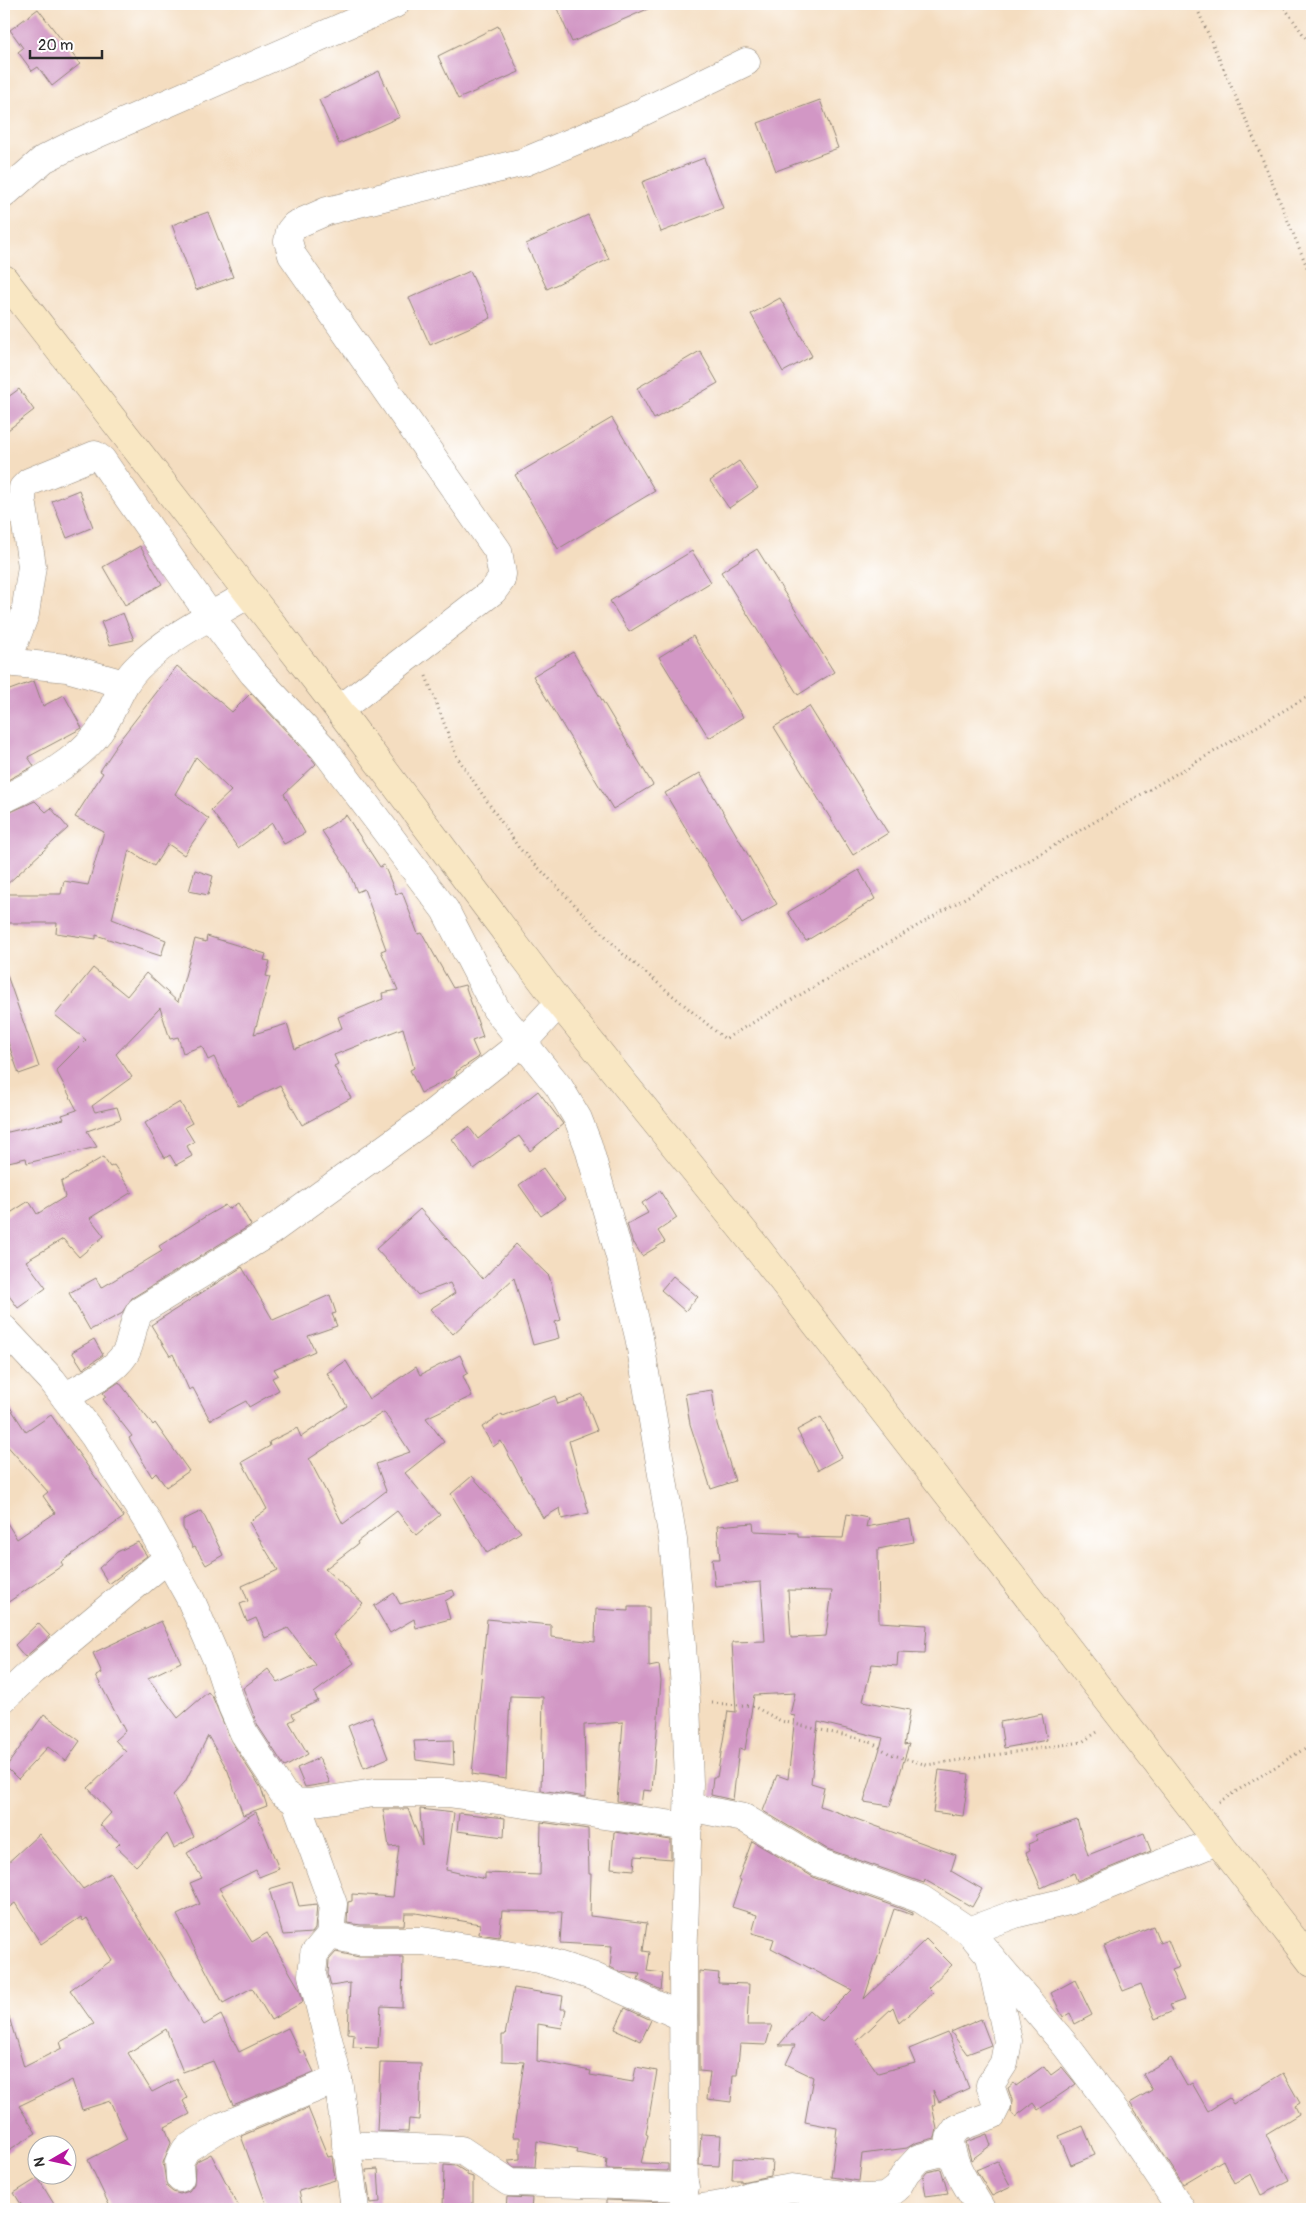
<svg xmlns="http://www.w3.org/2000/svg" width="1316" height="2213" font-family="Pangolin,sans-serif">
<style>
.building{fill:#d297c5;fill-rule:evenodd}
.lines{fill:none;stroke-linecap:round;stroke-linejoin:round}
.minor-casing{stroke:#908476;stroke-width:29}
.secondary-casing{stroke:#908476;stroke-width:29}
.path{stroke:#908476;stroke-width:3;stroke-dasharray:1 4;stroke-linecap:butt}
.minor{stroke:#fff;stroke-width:28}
.secondary{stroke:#f9e7c3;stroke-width:28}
</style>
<rect width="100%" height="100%" fill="#fff"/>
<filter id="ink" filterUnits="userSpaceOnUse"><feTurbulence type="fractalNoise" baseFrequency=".02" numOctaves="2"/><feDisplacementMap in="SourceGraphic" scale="10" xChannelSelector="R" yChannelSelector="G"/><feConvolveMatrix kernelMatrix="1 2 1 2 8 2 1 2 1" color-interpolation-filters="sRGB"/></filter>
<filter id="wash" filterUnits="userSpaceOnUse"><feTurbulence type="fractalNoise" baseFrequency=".0096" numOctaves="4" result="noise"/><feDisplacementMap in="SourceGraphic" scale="20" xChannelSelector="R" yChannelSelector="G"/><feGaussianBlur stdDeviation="1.12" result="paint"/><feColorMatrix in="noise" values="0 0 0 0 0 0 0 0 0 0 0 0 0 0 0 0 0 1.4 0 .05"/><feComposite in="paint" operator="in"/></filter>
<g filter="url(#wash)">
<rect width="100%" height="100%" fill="#f4ddc0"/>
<g id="blocks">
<g class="building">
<path d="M555 4H659L572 42Z"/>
<path d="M38 9 80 64 52 86 38 67 32 71 18 52 23 48 10 30Z"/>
<path d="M498 26 519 72 458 99 438 56Z"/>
<path d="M379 71 400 117 339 144 319 100Z"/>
<path d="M820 100 838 148 776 171 758 123Z"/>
<path d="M704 158 723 208 661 232 642 182Z"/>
<path d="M208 212 233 277 196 290 172 225Z"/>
<path d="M588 215 609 259 547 289 526 244Z"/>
<path d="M470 271 491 318 430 345 409 298Z"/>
<path d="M780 298 812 356 783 372 751 314Z"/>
<path d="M700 351 718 383 654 419 637 388Z"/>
<path d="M19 389 34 410 4 433V400Z"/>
<path d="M612 418 655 491 558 549 515 475Z"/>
<path d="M739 461 758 488 729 508 710 481Z"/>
<path d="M79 490 93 527 67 538 52 501Z"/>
<path d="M140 546 162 584 125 605 103 567Z"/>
<path d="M757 549 834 672 798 695 721 572Z"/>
<path d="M692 551 711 582 629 632 610 601Z"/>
<path d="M123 613 134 640 110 645 101 622Z"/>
<path d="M693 636 743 717 709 738 659 657Z"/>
<path d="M573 652 653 785 613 809 533 676Z"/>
<path d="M177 666 232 712 251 693 312 759 316 764 284 794 305 833 284 844 272 823 238 848 211 810 231 791 196 757 175 794 209 819 184 855 168 844 154 866 129 850 112 919 166 940 161 956 96 935V939L56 933 57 923H4V894H61L64 881 88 885 104 832 75 817 103 773 100 771 116 747 115 746Z"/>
<path d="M34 681 43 706 64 695 82 728 28 757 34 766 4 782V692Z"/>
<path d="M809 706 888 833 853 855 774 727Z"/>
<path d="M700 773 777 904 742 924 665 793Z"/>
<path d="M35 801 46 812 51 808 68 828 4 887V815Z"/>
<path d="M346 815 380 867 384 865 396 894 402 892 418 934 422 933 453 988 465 985 483 1037 472 1041 479 1057 456 1072 457 1074 454 1077 421 1093 410 1070 414 1068 403 1028 334 1055 338 1064 334 1066 351 1098 302 1125 280 1085 238 1106 214 1057 208 1060 202 1046 183 1053 178 1037 170 1039 160 1008 116 1054 132 1077 92 1106 95 1112 117 1107 121 1119 87 1131 97 1147 27 1163 26 1158 4 1163V1133L64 1119 62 1115 77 1110 56 1070 86 1040 55 1015 93 968 127 996 146 973 178 1002 195 939 206 942 207 936 266 954 264 960 270 961 266 976 270 977 254 1034 287 1024 295 1049 342 1028 338 1017 383 999 382 993 398 990 381 951 386 949 364 889 357 892 348 870 322 831Z"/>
<path d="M195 870 213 876 208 895 189 891Z"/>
<path d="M859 870 875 899 806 941 788 912Z"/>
<path d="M7 975 39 1067 19 1074 4 1031V976Z"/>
<path d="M538 1091 563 1124 530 1151 519 1136 474 1169 452 1139 469 1127 478 1139Z"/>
<path d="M180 1102 192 1123 185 1127 194 1142 187 1146 192 1156 176 1165 170 1155 165 1158 145 1123Z"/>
<path d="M103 1157 110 1167 114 1165 132 1192 90 1218 104 1236 79 1257 63 1239 26 1261 46 1288 18 1308 4 1289V1217L29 1201 37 1214 65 1197 61 1182Z"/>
<path d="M543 1168 565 1199 541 1216 519 1185Z"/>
<path d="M660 1191 677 1218 658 1231 665 1242 642 1256 634 1243 633 1244 627 1224 648 1213 642 1203Z"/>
<path d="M238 1203 251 1225 132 1298 121 1314 90 1330 69 1293 96 1278 101 1288 162 1251 159 1246 203 1218 225 1205 228 1209Z"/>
<path d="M420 1209 483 1279 516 1244 549 1276 561 1320 555 1322 559 1338 533 1345 514 1278 453 1334 430 1309 455 1293 450 1283 418 1295 376 1249Z"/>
<path d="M242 1267 273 1320 330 1295 336 1313 332 1314 337 1326 308 1336 315 1351 274 1369 278 1375 272 1378 279 1390 249 1407 246 1401 210 1420 193 1388 189 1390 173 1354 170 1356 151 1325Z"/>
<path d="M673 1276 698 1297 685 1311 661 1290Z"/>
<path d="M94 1339 103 1355 83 1369 72 1352Z"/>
<path d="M460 1355 468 1373 463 1376 472 1396 426 1418 444 1442 405 1473 440 1515 416 1535 397 1511 357 1542 358 1544 325 1569 363 1603 333 1635 354 1663 314 1693 318 1701 292 1714 295 1719 289 1722 308 1754 285 1767 258 1726 243 1688 268 1669 278 1683 316 1665 288 1628 265 1638 256 1618 247 1622 240 1604 248 1601 242 1586 278 1570 249 1522 267 1509 242 1462 270 1446 269 1442 297 1428 301 1437 347 1406 327 1373 346 1361 369 1399 416 1367 420 1375ZM384 1412 410 1452 376 1464 386 1491 343 1524 309 1459 360 1425 361 1426Z"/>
<path d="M119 1382 153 1425 155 1423 189 1471 166 1487 156 1473 152 1477 129 1438 132 1436 103 1399 106 1397 103 1393Z"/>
<path d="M712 1390 717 1424 735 1481 711 1489 690 1424 685 1394Z"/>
<path d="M583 1395 597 1430 569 1441 589 1513 562 1519 560 1508 543 1518 501 1441 493 1447 482 1427 502 1414 503 1416 555 1396 558 1404Z"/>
<path d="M4 1398 26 1432 51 1415 124 1517 61 1562 63 1565 4 1605V1518L17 1539 55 1513 43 1496 48 1492 4 1442Z"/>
<path d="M821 1417 842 1457 818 1470 797 1430Z"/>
<path d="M472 1476 521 1532 487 1553 451 1494Z"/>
<path d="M202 1511 223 1555 206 1565 195 1547 193 1548 183 1528V1520Z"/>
<path d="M847 1514 868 1518 866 1527 910 1519 914 1542 878 1549 879 1622 927 1625 925 1653 898 1652 897 1666 872 1664 863 1701 910 1710 904 1745 909 1744 890 1806 864 1802 883 1738 818 1722 811 1783 824 1787 820 1806 956 1855 951 1871 982 1889 972 1907 925 1880 924 1883 827 1849 763 1811 777 1775 788 1779 795 1716 790 1715 795 1693 754 1695 745 1750 739 1748 733 1800 711 1795 713 1777H717L728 1711 736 1712 732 1642 765 1641 761 1582 715 1586 712 1559H720L717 1526 753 1523 754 1531 798 1533V1537L843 1538ZM788 1590 832 1591 826 1636 791 1638Z"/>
<path d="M138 1542 147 1556 109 1584 99 1568 117 1552Z"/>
<path d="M453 1590 455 1595 445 1601 450 1619 416 1628 414 1619 390 1633 374 1606 394 1593 400 1604Z"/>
<path d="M628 1607H649V1667L659 1665 661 1681 652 1791 643 1790 641 1805 617 1801 623 1722 584 1725 586 1797 541 1790 543 1697 510 1696 506 1779 472 1774 487 1619 551 1625V1637L595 1642 596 1609 628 1611Z"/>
<path d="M161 1621 181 1662 148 1678 178 1718 208 1692 213 1698 231 1741 261 1788 267 1806 243 1815 228 1771 208 1736 185 1782 173 1795 194 1837 174 1848 167 1834 136 1866 116 1847 120 1843 100 1825 111 1813 88 1788 126 1752 115 1740 125 1731 96 1676 102 1673 93 1653Z"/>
<path d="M38 1623 50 1636 25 1657 15 1645Z"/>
<path d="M44 1714 80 1741 66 1761 48 1747 18 1779 6 1767Z"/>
<path d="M1042 1714 1047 1740 1004 1748 1000 1722Z"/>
<path d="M372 1716 388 1758 364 1768 348 1726Z"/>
<path d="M453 1740 454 1765 416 1760 414 1741Z"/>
<path d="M319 1758 330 1783 305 1787 297 1768Z"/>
<path d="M939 1770 969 1774 963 1816 933 1812Z"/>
<path d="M383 1809H408L422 1845 420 1809 454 1813 446 1870 485 1879V1873L540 1875 541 1822 588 1829 589 1874H591L590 1916 647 1923 643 1951 650 1952 647 1971 663 1973 661 1990 638 1979 640 1974 620 1972 610 1967 612 1946 560 1943 562 1912 502 1911 499 1937 479 1934 480 1924 416 1913H405L404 1925H361L347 1923 348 1902 352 1901V1894L393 1897 399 1846 389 1847Z"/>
<path d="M256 1812 279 1869 259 1877 256 1870 219 1888 252 1942 267 1933 300 1990 303 2002 271 2020 252 1988 223 2003 177 1915 200 1904 190 1883 202 1878 187 1853Z"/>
<path d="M459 1813 505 1818 504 1837 457 1831Z"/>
<path d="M1077 1820 1088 1855 1144 1833 1151 1851 1077 1881 1074 1873 1041 1888 1026 1853 1030 1851 1028 1844 1038 1840 1035 1835Z"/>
<path d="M614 1832 671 1840V1859L635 1856 634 1870 611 1868Z"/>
<path d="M39 1834 83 1889 110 1873 204 2025 221 2015 239 2052 288 2028 300 2053 304 2051 314 2072 233 2105 213 2061 183 2072 166 2029 128 2053 152 2092 177 2079 187 2098 183 2101 190 2114 165 2127 171 2143 163 2163 167 2187 173 2192 180 2194 189 2191 194 2184 195 2165 197 2161 211 2154 240 2209H111L88 2160 127 2139 110 2101 82 2110 72 2080 19 2106 36 2133 4 2153V2018L9 2017 24 2067 62 2048 60 2042 94 2024 70 1990 112 1960 87 1918 83 1921 81 1917 41 1944 15 1903 4 1911V1866Z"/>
<path d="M752 1841 815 1878 913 1913V1915L894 1909 864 1999 926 1939 952 1965 928 1988 933 1993 899 2023 893 2007 856 2042 878 2073 915 2063 909 2049 948 2033 969 2088 939 2102 933 2090 935 2104 932 2106 937 2129 935 2138 915 2143 907 2148 862 2154 859 2181 831 2177 837 2128 805 2122 813 2077 786 2064 795 2045H779L809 2010 821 2021 852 1990 771 1948 774 1939 752 1933 757 1915 732 1907 741 1880 738 1879Z"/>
<path d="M292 1882 299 1906 317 1904 315 1929 312 1933 283 1935 269 1889Z"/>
<path d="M1153 1926 1160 1943 1168 1940 1179 1967 1171 1970 1184 2000 1170 2005 1173 2011 1155 2019 1141 1984 1123 1991 1104 1946Z"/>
<path d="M336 1952 359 1957H403L402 2007 381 2006 378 2048 353 2047 354 2034 348 2033 350 1983 331 1986 328 1974 329 1960Z"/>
<path d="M699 1971 719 1973 718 1983 749 1984 747 2025H772L766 2045 740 2044 737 2075H733L731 2102 707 2099 710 2072 699 2071Z"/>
<path d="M1075 1980 1092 2015 1075 2024 1070 2013 1063 2017 1051 1993Z"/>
<path d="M514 1988 563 1996 561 2009H566L562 2028 538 2024 537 2061 591 2071 590 2075 633 2082 636 2067 657 2071 646 2134 648 2135 641 2163 668 2164V2171L606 2169 607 2159 577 2153 578 2149 537 2141 535 2167H514L509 2163V2160L520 2159V2137H513L524 2062 502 2061V2035H505Z"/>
<path d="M625 2008 651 2020 641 2041 615 2029Z"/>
<path d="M981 2019 991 2045 967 2054 951 2032Z"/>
<path d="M1171 2058 1187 2086 1192 2083 1208 2111 1229 2098 1233 2104 1283 2073 1300 2103 1295 2106 1299 2114 1266 2134 1289 2181 1261 2195 1251 2174 1234 2183 1223 2160 1183 2184 1130 2103 1152 2090 1143 2074Z"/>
<path d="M380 2063 421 2064 419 2120 409 2119 408 2132 377 2131Z"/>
<path d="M1044 2066 1051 2075 1062 2067 1076 2084 1038 2110 1033 2103 1015 2117 1011 2112 1012 2100 1008 2088 1014 2083 1016 2086Z"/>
<path d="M308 2108 328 2157 332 2156 335 2180 299 2191 303 2209H268L241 2136Z"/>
<path d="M1083 2126 1095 2155 1071 2165 1059 2136Z"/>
<path d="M701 2134 721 2135 719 2166 699 2165Z"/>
<path d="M987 2134 991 2145 971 2160 966 2142Z"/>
<path d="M733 2158 772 2161 771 2176 741 2182V2180H732Z"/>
<path d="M997 2161 1011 2187 992 2196 976 2170Z"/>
<path d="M444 2165 456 2166 467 2173V2175L473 2177V2209H443Z"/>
<path d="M378 2169 380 2202 370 2203 366 2170Z"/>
<path d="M941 2169 948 2193 926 2196 923 2177 927 2172Z"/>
<path d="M38 2178 57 2209H24L14 2193Z"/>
<path d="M507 2197 532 2198 531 2209H506Z"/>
<path d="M606 2200 668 2202V2209H606Z"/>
</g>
</g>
</g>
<g filter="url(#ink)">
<use href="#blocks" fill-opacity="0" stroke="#908476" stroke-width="1"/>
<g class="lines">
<g class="minor-casing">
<g id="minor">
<path d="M4 194 44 159 74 144 395 4"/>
<path d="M4 662 67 668 124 684"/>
<path d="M7 662 25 614 32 566 22 499 23 488 29 482 95 455 102 460 211 617 253 673 324 749 445 910 496 1009 559 1087 578 1119 588 1145 620 1257 639 1337 673 1540 679 1605 686 1702 689 1783 683 1962 684 2209"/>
<path d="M339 710 493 591 501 580 502 574 498 551 292 255 288 241 290 231 295 225 327 211 524 162 630 118 746 62"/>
<path d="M4 799C37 783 76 762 99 732 114 711 120 684 138 667 169 636 212 616 249 594"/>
<path d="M4 1329 52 1380 94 1436 146 1519 190 1598 217 1660 232 1706 244 1733 283 1793 296 1802 309 1803 374 1793H448L688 1827"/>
<path d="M65 1397C84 1385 112 1374 125 1354 133 1341 131 1324 140 1311L268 1233 423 1121 523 1042 559 1003"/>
<path d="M4 1698 34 1670 168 1558"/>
<path d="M296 1802 333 1904 330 1935 314 1954 312 1975 338 2079 355 2209"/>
<path d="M689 1807 744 1818 820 1863 921 1899 969 1931 1067 2047 1124 2123 1181 2209"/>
<path d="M969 1931 1015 1914 1069 1901 1217 1841"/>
<path d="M330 1935 359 1941H422L539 1959 592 1976 683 2017"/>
<path d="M346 2145 461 2150 509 2182 685 2187"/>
<path d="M180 2178 179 2162 186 2149 223 2126 338 2079"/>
<path d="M695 2209 727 2204 751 2195 792 2188 866 2198 885 2197 897 2188 906 2172 919 2158 951 2150"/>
<path d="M981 2209C968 2187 951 2164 950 2138L957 2128 992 2115 997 2105 990 2085 1004 2063 1008 2041 991 1961"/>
</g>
</g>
<g class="secondary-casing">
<path id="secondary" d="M4 279 339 710 559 1003 750 1239 1312 1963"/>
</g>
<g class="path">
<path d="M1195 4 1250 129 1312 279"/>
<path d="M1282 4 1312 47"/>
<path d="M426 676 457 757 519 848 623 954 725 1039 1312 694"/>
<path d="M712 1703 753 1706 781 1721 869 1741 890 1754 927 1765 1082 1742 1099 1731"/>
<path d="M1219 1802 1312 1744"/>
</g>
<use href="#minor" class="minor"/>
<use href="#secondary" class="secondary"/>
</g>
</g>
<rect width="1316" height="2213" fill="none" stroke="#fff" stroke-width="20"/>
<g transform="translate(52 2160) rotate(261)"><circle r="24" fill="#ffffff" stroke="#aaaaaa"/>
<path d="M0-4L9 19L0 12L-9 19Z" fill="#b5179e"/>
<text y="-8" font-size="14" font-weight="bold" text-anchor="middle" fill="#2b2b2b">N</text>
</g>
<path d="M30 50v8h72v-8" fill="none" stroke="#2b2b2b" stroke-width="2.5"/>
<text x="38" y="50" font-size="15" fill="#2b2b2b" stroke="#ffffff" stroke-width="4" paint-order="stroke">20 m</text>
</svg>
